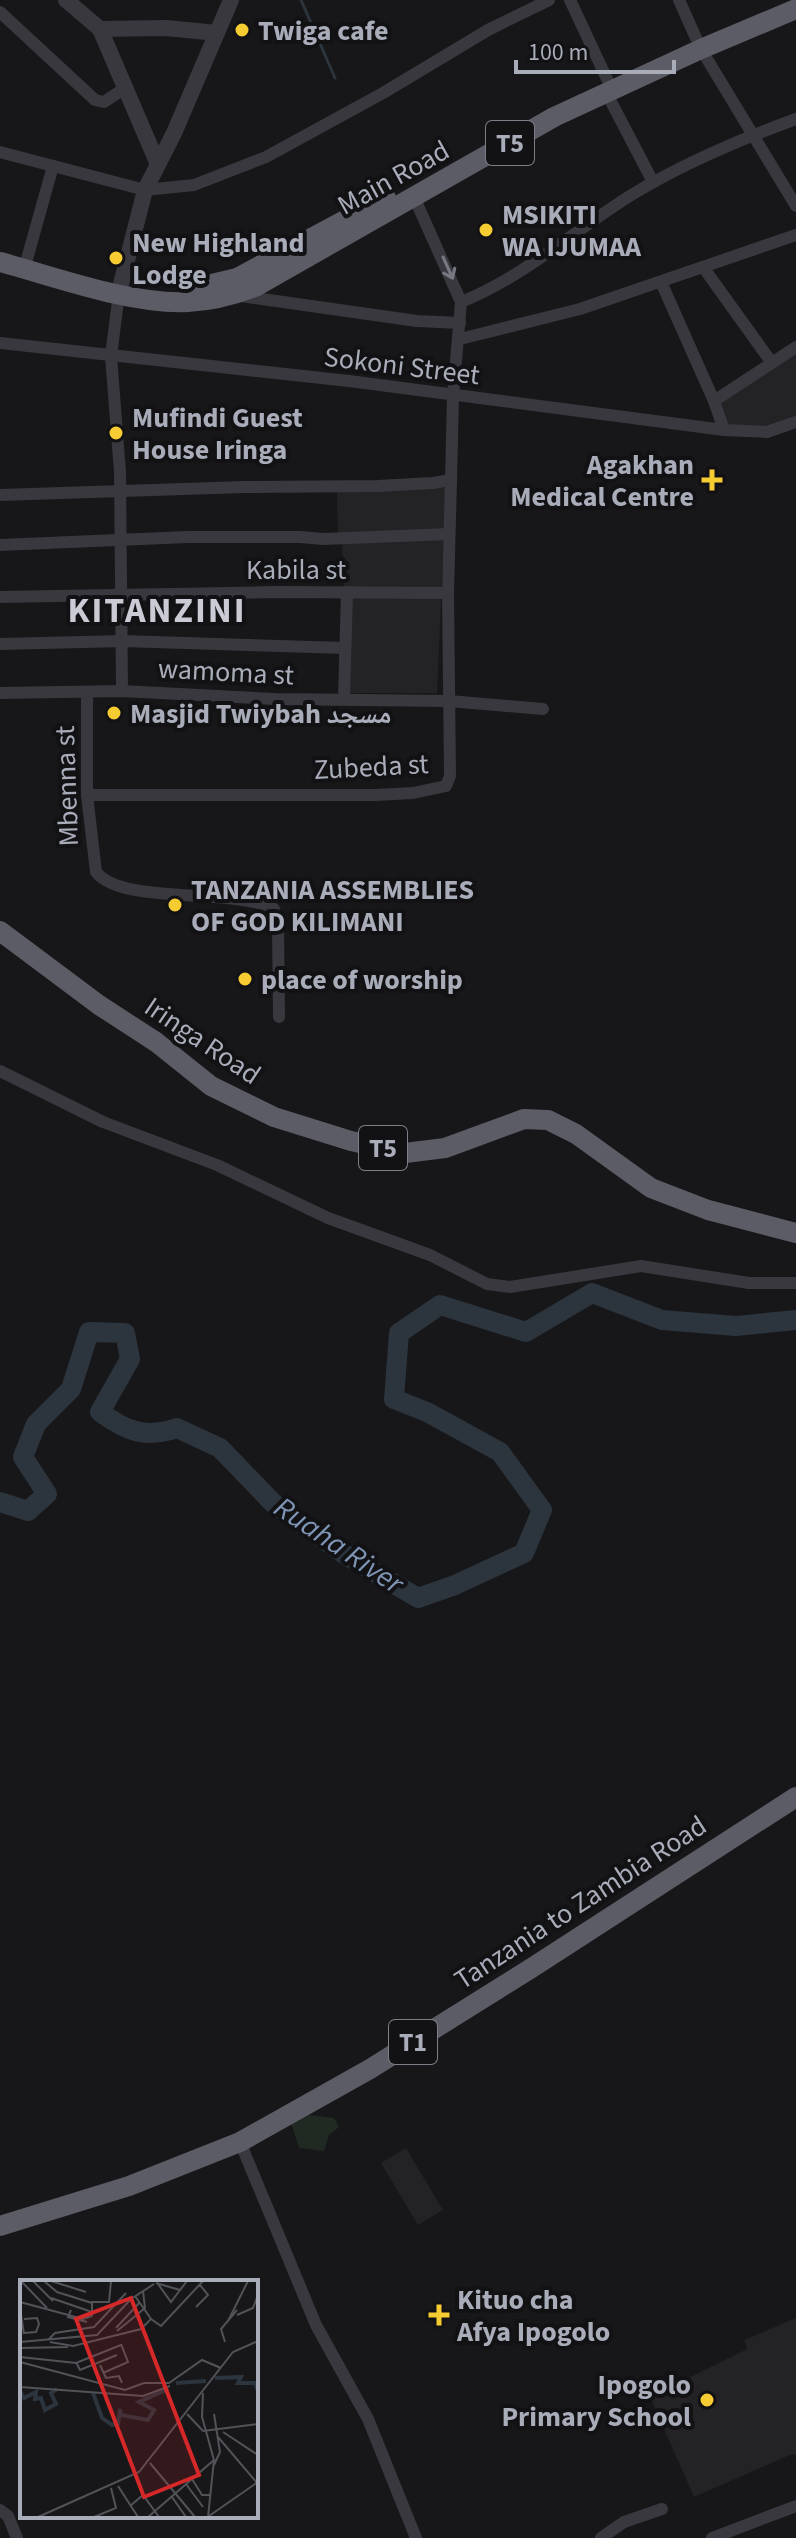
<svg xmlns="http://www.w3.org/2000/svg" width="796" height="2538" font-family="'Source Sans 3','Noto Naskh Arabic',sans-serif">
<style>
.built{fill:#232326}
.green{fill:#212923}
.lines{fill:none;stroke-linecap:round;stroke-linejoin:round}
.stream{stroke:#2c343d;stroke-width:3}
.river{stroke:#2c343d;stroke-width:20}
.minor{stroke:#38383e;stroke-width:12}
.tertiary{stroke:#38383e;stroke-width:16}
.trunk{stroke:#5c5c66;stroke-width:20}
.oneway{stroke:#767882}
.poi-dot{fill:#f6cc32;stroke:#121214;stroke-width:3}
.labels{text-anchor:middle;stroke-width:8;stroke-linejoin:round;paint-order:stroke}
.shield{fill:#121214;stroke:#7c7e88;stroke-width:2}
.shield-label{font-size:26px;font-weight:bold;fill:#a9acb9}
.poi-label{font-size:28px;font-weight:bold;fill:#a9acb9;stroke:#121214;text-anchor:start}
.street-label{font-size:28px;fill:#a9acb9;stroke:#121214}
.water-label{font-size:30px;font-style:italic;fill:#7f95b5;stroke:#121214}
.district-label{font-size:36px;font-weight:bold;letter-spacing:2px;fill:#cacbd5;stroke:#121214}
.inset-river{fill:none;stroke:#2c343d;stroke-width:4}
.inset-road{fill:none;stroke:#515359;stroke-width:2}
.view{fill:#d62828;fill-opacity:0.15;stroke:#d62828;stroke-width:4}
.inset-edge{fill:none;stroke:#a9acb9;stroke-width:4}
</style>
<rect width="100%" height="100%" fill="#171719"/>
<g class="built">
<path d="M796 342V418L765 429 727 426 716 402Z"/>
<path d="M446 488 437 693H347L342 543H338L337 490Z"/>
<path d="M406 2148 443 2210 418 2225 381 2163Z"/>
<path d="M796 2318V2455L792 2454 694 2497 650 2397 747 2349 744 2340Z"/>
</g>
<path class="green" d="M309 2115 334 2118 339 2127 329 2135 324 2151 299 2148 291 2122Z"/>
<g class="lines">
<path class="stream" d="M301 0 335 78"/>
<path class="river" d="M0 1502 28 1511 47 1494 23 1457 36 1424 71 1389 89 1332 125 1333 130 1359 100 1412C126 1431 145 1439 177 1428L220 1448 273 1503 344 1554 418 1598 455 1585 524 1553 542 1510 500 1452 427 1412 394 1399 399 1333 440 1305 526 1332 592 1293 662 1320 736 1326 796 1320"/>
<g class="minor">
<path d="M570 0 607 79"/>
<path d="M679 0 696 38"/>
<path d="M0 12 95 100 104 102 125 88"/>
<path d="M701 49 796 206"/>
<path d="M607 94 653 182"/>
<path d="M0 152 145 190 194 185 266 157 383 93 488 30 549 0"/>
<path d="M27 259 53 166"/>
<path d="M703 267 772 363"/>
<path d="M661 282 714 401"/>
<path d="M119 293 111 356 120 472 122 691"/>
<path d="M241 296 417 321 460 323"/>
<path d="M461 302C524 277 576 229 633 194 684 163 741 139 796 119"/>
<path d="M460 339 580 309 796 235"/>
<path d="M0 343 349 381 724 430 767 432 796 422"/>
<path d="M724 430 714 401 796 347"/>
<path d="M0 495 244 487 378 486 433 483 451 480 453 396 461 302 414 197"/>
<path d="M0 545 188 537H300L323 539 449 534"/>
<path d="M0 597 277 592 448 593"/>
<path d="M0 644 123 641 345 648"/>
<path d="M87 692V795L96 872C123 906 236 887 274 909L278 924 279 1017"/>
<path d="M0 693 122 691 274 699 449 701 543 709"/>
<path d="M344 698 347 592"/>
<path d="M87 795H376L413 793 446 786 450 776 448 593 451 480"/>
<path d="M0 1071 103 1122 217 1165 328 1218 430 1255 487 1284 510 1287 641 1266 749 1283H796"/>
<path d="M240 2142 316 2325 368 2419 416 2538"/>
<path d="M0 2510 8 2516 17 2538"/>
<path d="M601 2538 624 2522 662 2509"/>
<path d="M712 2538 796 2506"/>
</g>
<g class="tertiary">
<path d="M66 0 100 29 166 28 217 33"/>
<path d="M100 29 157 162"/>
<path d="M121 284 145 190 174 133 231 0"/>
</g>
<g class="trunk">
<path d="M0 262C56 277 131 305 188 302 211 301 234 295 255 287L554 117 701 49 796 9"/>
<path d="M199 287 237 278 386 198"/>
<path d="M0 931 99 1005 156 1042 211 1086 274 1117 351 1141 405 1153 445 1148 524 1119 548 1120 576 1134 651 1188 708 1210 796 1233"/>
<path d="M0 2226 129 2186 240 2142 370 2069 530 1969 796 1797"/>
</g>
</g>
<defs><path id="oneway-shaft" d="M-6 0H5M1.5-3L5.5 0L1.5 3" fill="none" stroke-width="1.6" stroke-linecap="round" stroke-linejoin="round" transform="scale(2)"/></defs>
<use class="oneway" href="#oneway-shaft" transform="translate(448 268) rotate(66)"/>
<g class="poi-dot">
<circle cx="242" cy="30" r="8"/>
<circle cx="486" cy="230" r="8"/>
<circle cx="116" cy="258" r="8"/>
<circle cx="116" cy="433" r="8"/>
<path d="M708 468h8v8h8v8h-8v8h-8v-8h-8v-8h8z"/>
<circle cx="114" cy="713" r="8"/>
<circle cx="175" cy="905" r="8"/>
<circle cx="245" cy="979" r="8"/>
<path d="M435 2303h8v8h8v8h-8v8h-8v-8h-8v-8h8z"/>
<circle cx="707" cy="2400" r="8"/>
</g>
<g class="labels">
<g class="shield">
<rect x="486" y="121" width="48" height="44" rx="6"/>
<rect x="359" y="1126" width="48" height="44" rx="6"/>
<rect x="389" y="2020" width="48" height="44" rx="6"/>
</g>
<g class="shield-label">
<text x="510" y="152">T5</text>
<text x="383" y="1157">T5</text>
<text x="413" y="2051">T1</text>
</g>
<g class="poi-label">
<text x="258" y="40">Twiga cafe</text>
<text x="502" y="224">MSIKITI<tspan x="502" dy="32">WA IJUMAA</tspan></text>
<text x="132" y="252">New Highland<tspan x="132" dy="32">Lodge</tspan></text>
<text x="132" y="427">Mufindi Guest<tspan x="132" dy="32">House Iringa</tspan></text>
<text x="694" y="474" text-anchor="end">Agakhan<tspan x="694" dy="32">Medical Centre</tspan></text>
<text x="130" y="723">Masjid Twiybah مسجد</text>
<text x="191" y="899">TANZANIA ASSEMBLIES<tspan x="191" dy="32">OF GOD KILIMANI</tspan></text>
<text x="261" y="989">place of worship</text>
<text x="457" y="2309">Kituo cha<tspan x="457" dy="32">Afya Ipogolo</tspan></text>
<text x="691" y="2394" text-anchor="end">Ipogolo<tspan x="691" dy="32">Primary School</tspan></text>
</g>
<g class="street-label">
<text transform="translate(393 177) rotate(-29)" y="10">Main Road</text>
<text transform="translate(402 365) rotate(7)" y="10">Sokoni Street</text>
<text x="296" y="579">Kabila st</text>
<text transform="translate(226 671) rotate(3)" y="10">wamoma st</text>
<text transform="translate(371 766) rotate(-3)" y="10">Zubeda st</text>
<text transform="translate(66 786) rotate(-92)" y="10">Mbenna st</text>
<text transform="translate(203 1040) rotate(34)" y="10">Iringa Road</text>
<text transform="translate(580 1902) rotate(-33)" y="10">Tanzania to Zambia Road</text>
</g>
<g class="water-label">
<text transform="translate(339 1545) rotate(34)" y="10">Ruaha River</text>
</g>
<g class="district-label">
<text x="157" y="622">KITANZINI</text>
</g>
</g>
<g transform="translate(20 2280)">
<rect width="238" height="238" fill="#171719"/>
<path class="inset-river" d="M195 98 221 97 218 103H235L238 111M156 103 186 101M0 111 4 118 16 112 15 119 21 118 25 130 36 124 31 113 37 109M73 113 82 138 92 145 98 144 100 129 101 135 128 140 134 130 119 122 148 109"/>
<path class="inset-road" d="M1 1 27 28M13 1 33 21M24 1 37 12 72 23M31 1 66 12M136 3 160 10 167 1M138 4 151 22 160 10M31 18 72 32M0 22 63 39 72 36M176 27 188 15 180 5M0 28 4 54M51 30 48 37 67 42M217 35 233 28 238 15M72 36V22H89L91 1M131 39 141 46 183 1M208 41 228 1M96 48 120 22M97 51 125 28 123 11M4 53 16 52 19 44 17 38 4 39M28 60 35 53 74 47 106 13M0 62 77 55 111 19 134 4M30 62 53 66 121 49 131 39 115 16M205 62 201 49 217 30M0 68 48 67M0 77 56 83 101 65M0 82 105 110 124 103H149L182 80 201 88M56 82 60 90 97 75M80 85 86 98 99 96 102 103M83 93 108 82 101 64M0 107 123 116 150 106M183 113 182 137 194 180 188 237M167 134 183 151 238 144M203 152 238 175M198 157 237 203M130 183 175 237M194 185 200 172 194 134M172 199 182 215H190M166 204 183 227M98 206 118 237M152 217 166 237M110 226 123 215 139 237M189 236 238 202M18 237 119 192 213 72 238 61M74 237 96 228 91 208M128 237 194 180"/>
<path class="view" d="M111 18 179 195 124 217 56 39Z"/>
<rect width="238" height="238" class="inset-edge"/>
</g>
<path d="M516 60v12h158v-12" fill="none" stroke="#a9acb9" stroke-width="4"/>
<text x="528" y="60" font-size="24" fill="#a9acb9" stroke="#121214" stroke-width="6" paint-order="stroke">100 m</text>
</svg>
